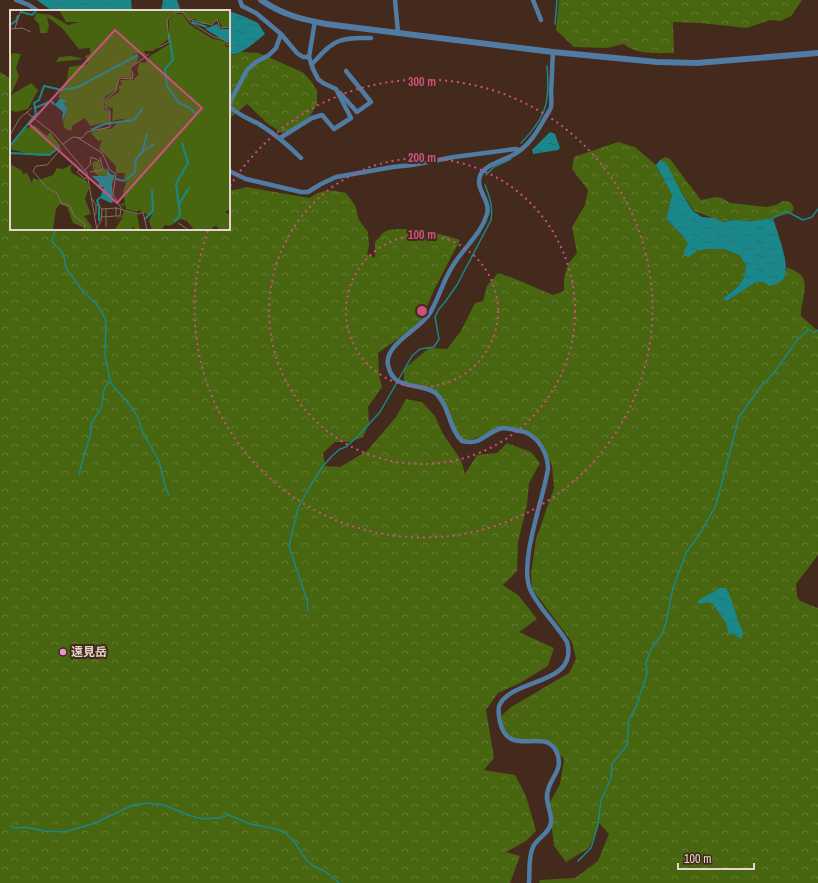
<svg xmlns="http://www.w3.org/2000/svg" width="818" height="883" font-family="'Archivo Narrow','Noto Sans JP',sans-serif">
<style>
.forest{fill:url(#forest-crowns)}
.water{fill:url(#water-ripples)}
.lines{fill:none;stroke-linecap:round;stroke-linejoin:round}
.stream{stroke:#1a878a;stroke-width:1.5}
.minor{stroke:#507ba3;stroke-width:4.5}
.tertiary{stroke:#507ba3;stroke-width:6}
.ring{fill:none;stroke:#cd517d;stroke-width:2;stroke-dasharray:2 4}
.poi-dot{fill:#f391d5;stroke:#44291d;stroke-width:1.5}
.labels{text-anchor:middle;stroke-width:4;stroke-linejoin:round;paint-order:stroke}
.poi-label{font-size:12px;font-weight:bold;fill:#e7d5cd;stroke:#44291d;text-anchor:start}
.inset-river{fill:none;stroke:#1a878a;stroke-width:2}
.inset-road{fill:none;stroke:#856e63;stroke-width:1}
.view{fill:#cd517d;fill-opacity:0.15;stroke:#cd517d;stroke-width:2}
.inset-edge{fill:none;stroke:#e7d5cd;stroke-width:2}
.centre{fill:#cd517d;stroke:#44291d;stroke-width:2}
.ring-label{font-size:12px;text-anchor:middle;font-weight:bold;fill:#cd517d;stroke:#44291d;stroke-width:4;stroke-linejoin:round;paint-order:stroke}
</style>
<defs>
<pattern id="forest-crowns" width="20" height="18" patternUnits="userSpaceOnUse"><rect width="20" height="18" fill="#48650f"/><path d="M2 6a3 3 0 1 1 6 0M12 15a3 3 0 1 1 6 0" fill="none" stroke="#627a31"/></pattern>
<pattern id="water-ripples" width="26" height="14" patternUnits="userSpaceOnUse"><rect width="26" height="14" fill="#1a878a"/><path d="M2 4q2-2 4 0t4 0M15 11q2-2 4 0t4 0" fill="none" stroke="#296e6f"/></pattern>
</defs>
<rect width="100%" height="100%" fill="#44291d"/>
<g class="forest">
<path d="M559 0H802L791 16 781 21 770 20 747 28 700 23 673 22 674 53C658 53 636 55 624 44L607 48 574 47 556 30Z"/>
<path d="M240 52 259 53 302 72 310 80 317 90V105L309 117 299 127 282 133 268 124 247 104 229 119V55H234Z"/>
<path d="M0 72 11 79V229H229V189L234 190 247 187 309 198C324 189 329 189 346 193L355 205 359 220 368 232 369 246 367 254 375 258V242C378 239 382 233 386 231 403 225 444 234 460 240L434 290 420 323 378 353 379 375 382 387 368 407 369 424 363 437 350 442H335L323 453 325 466 340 467 367 451 396 417 406 399 422 402 435 416 443 434 461 460 465 474 477 455 497 453 507 443 531 452 540 463 529 483 527 505 518 542 517 571 503 585 518 595 537 619 519 632 554 648 548 666 520 683 498 693 486 710 494 758 484 770 515 775 526 796 536 831 526 841 506 852 520 856 510 883H0Z"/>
<path d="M618 142 635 147 656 165 672 195 666 219 683 236 688 244V258L697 251 708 249H724L739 255 746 265C744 286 737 285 724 299L727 301 756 282 784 278 787 267C791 269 798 272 801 275 810 286 800 303 801 316L818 331V555L796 584 797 596 800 601 818 608V883H539L540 880 575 878 598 861 609 834 599 823 589 848 566 862 554 846 549 804 560 784 564 759 549 743 515 741 504 730 501 716 511 707 569 673 576 659 572 642 532 589 531 574 536 539 554 488 552 466 542 443 527 432 500 427 483 436 467 441 457 438 443 407 433 393 404 384V369L429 348 447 349 461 331 475 303 483 301 487 286 498 273 513 278 553 295 564 291V279L568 264 577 253 572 227 585 205 588 190 572 169 574 157Z"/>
<path d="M665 157 670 159 688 183 701 200 716 197 722 198 730 203 767 207 776 205 783 201 790 202 793 206 794 209 791 213 773 218 753 221 735 220 724 222 694 211 660 160Z"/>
</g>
<g class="water">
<path d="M37 0H131L132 11H52Z"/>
<path d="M163 0H177L181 11H161Z"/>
<path d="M229 11 243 16 258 23 265 34C255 42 243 54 229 55Z"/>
<path d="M550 132 555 134 560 148 558 150 533 154 532 150Z"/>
<path d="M660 160 666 163 681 192 693 211 702 217 715 218 724 222 735 220 753 221 773 218C777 232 791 266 784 278 781 283 775 284 770 286L763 282H756L727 301 723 299C737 287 744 285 746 265L739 255 724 249H708L697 251 688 258 683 252 688 244 683 236 666 219 672 195 656 165Z"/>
<path d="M720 588H726C734 602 736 618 743 633L741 639 733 634 729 635 726 623 713 604 707 602 700 604 697 601Z"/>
</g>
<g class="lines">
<g class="stream">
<path d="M555 24 557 0"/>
<path d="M521 143C547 116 550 102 547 66"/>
<path d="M486 175 494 167 511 159"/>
<path d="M773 218 786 211 803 220 812 217 818 209"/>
<path d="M56 229 52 240 53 243 59 248 64 256 66 268 85 294 96 303 106 320 105 355 110 381C98 393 106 399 100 410 95 419 89 421 91 433L82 462 79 475"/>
<path d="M110 382 133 409 138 418 143 433 159 461 166 489 169 495"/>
<path d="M308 611 307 600 289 546 298 508 312 483 323 466 332 456 340 449 346 447 358 436 380 412 412 356 420 349 434 347 439 339 435 317 439 309 445 302 457 285 491 220C493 207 490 197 485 185"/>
<path d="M10 826 16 828 25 827 44 831 65 832 95 823 131 806 147 803 164 805 191 816 204 819 219 818 229 815 250 824 280 830 285 833 294 841 305 858 313 866 326 872 339 883"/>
<path d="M578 861 591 848 598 825 601 800 611 778 612 764 627 745 629 719 636 707 647 674 646 663 651 649 662 634 666 623 673 588 686 553 701 532 716 505 739 417 761 386 773 374 798 339 809 329 814 333 818 330"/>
</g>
<g class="minor">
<path d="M16 0 29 5 38 11"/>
<path d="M240 0 242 6 256 13 281 34 297 53 303 57H309"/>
<path d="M395 0 398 32"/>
<path d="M533 0 541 20"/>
<path d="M281 34 276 48 269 55 256 62 247 70 230 102 229 106C238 115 249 119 259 124 275 134 288 145 301 158"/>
<path d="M312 64C320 56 328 45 339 41 349 37 361 38 371 38"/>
<path d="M340 93 357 112 371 102 346 71"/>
<path d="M280 138 312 118 322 115 334 129 351 118 336 89 323 83 318 79 313 69 309 57 315 21"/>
<path d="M229 171 246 179 301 192H308L321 184 336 177 393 167 412 165 454 157 515 149 520 150"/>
<path d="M529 883C530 872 528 857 533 847 538 837 549 834 551 823 552 811 544 801 548 790 551 777 562 771 558 756 549 723 509 761 500 722 499 716 497 709 500 704 514 678 579 685 567 642 557 625 537 606 530 589 519 562 543 500 548 469 548 455 540 439 527 433 524 431 519 431 515 430 511 429 506 428 502 428 486 432 481 446 462 441 448 428 449 402 434 392 418 382 393 391 388 365 384 344 421 329 430 313 439 298 443 281 452 267 463 248 481 235 487 214 491 201 475 189 480 176 483 166 501 161 509 157 527 149 536 134 545 118 547 114 550 111 551 107 552 102 551 96 551 92 552 79 552 66 553 52"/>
</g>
<path class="tertiary" d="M261 0C283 15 301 19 326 24L553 52 657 62 697 63 818 53"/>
</g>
<g class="ring">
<circle cx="422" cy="311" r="76"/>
<circle cx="422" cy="311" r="153"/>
<path d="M230 186A229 229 0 1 1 208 231"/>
</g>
<circle class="poi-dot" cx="63" cy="652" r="4"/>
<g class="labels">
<g class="poi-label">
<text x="71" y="656">遠見岳</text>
</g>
</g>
<g transform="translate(10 10)">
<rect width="220" height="220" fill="#44291d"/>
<path d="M49 0H220L219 17H212L208 9 202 14H192L185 9H178L171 1 161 5 157 12 158 22 159 26V10L165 4H173L179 14 203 29 215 31V36L220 37V199L215 202 220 205V220H209L206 215 200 220H184L177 211 171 209 160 216 155 215 151 220H142L139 211 144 200 138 205 129 200 127 202 116 199 115 194 112 197 111 194 115 193 113 182 117 170V167L114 169 115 163H106V156L89 139 92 130 88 131 81 123 93 118 101 119 110 111 116 113V110L111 109 102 111 103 98 95 97 94 91 109 82V75H112L110 70H123L129 64 127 60 130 52 135 53 140 46 161 33 160 28 143 41H134L136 45 134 47 130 43 122 45 129 46 126 54 120 57 122 68 109 67 107 79 95 87 92 93 94 99 100 102 99 115 93 113 80 116 75 108 62 116 61 121 54 118 53 112 58 99 53 93 58 91 48 87 57 69 59 57 78 54 75 46 80 44V38L69 39 52 18 37 7 39 16 37 23H30L29 14 24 9 26 3 41 5 58 15 69 12H56ZM4 43 11 44 6 58 9 66 1 85 21 73 28 80 18 99 6 102 0 100V45ZM61 46 75 49 46 52 49 47ZM24 115 37 126 40 122 50 136 38 145 27 146 0 139 12 120ZM85 151 90 152 91 158 96 159 98 166 91 168 84 162 82 153ZM0 154 11 160 13 164 17 163 22 173 23 168 29 170 43 165 47 158 53 159 63 154 60 159 62 163 77 171 79 178 75 189 81 204 74 206 82 217 80 220 63 213 57 197 50 194 46 199 43 220H0ZM114 200 127 204 130 220H125L123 216 122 220 105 219 113 207 104 210 112 206Z" fill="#48650f"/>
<path d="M207 14 210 19H220V34L195 19ZM50 88 58 91 53 93 58 99 52 112 53 102 45 95ZM97 157 100 164 105 165 102 174 103 192 101 193 90 188 94 177H88L89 173 82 166H97Z" fill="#1a878a"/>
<path class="inset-river" d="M11 2 22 5 26 1M182 12 197 17M0 15 6 11 8 5M159 24 163 50 155 59 157 76 169 93 180 98 186 104M25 98 41 91 45 95M81 120 94 114 124 110 133 98M0 136 26 104 24 93 29 90 34 76 52 80 68 77 128 45M132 142 137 124M0 143 39 145 50 137M106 169 114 171 125 162 126 149 132 142 144 134M169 194 179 178M135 209 143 201 142 180M89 211V195L87 191 90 187M164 212 170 205 166 174 178 153 172 133"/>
<path class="inset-road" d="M178 9 202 15 207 9 210 18 220 17M5 18 11 0M0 19 12 18 21 22M148 38 159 32 157 10 165 3 170 2 174 3 180 12 204 27 215 30 217 35 220 34M16 102 43 123 77 163 87 220M0 125 10 108 22 98M68 128 92 143 100 160 106 164 103 184 111 198 110 206H106M53 134 63 127 72 128 77 122 100 117V101L93 96V91L106 81 109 68 122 69 123 64 120 58 139 44M51 139 37 155 26 156 23 161 37 178 47 183 51 193 60 196 64 206 75 214 74 220M75 160 80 155 81 147 90 151M67 162 75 169 77 166M67 162 69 160 77 166M80 162 93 160 90 147M82 189 86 195V204L84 205M86 194 92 199 91 211 86 219M92 199 106 198 129 204 133 202 137 220M96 199V217M91 207 106 206V197M168 213 179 220"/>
<path class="view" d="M105 20 192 98 107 193 19 114Z"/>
<rect width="220" height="220" class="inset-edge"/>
</g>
<circle cx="422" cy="311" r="6" class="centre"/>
<g class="ring-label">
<text x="422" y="86">300 m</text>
<text x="422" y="162">200 m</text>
<text x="422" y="239">100 m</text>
</g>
<path d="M678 863v6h76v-6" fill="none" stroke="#e7d5cd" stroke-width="2"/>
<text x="684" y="863" font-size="12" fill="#e7d5cd" stroke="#44291d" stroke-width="3" paint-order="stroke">100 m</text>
</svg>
